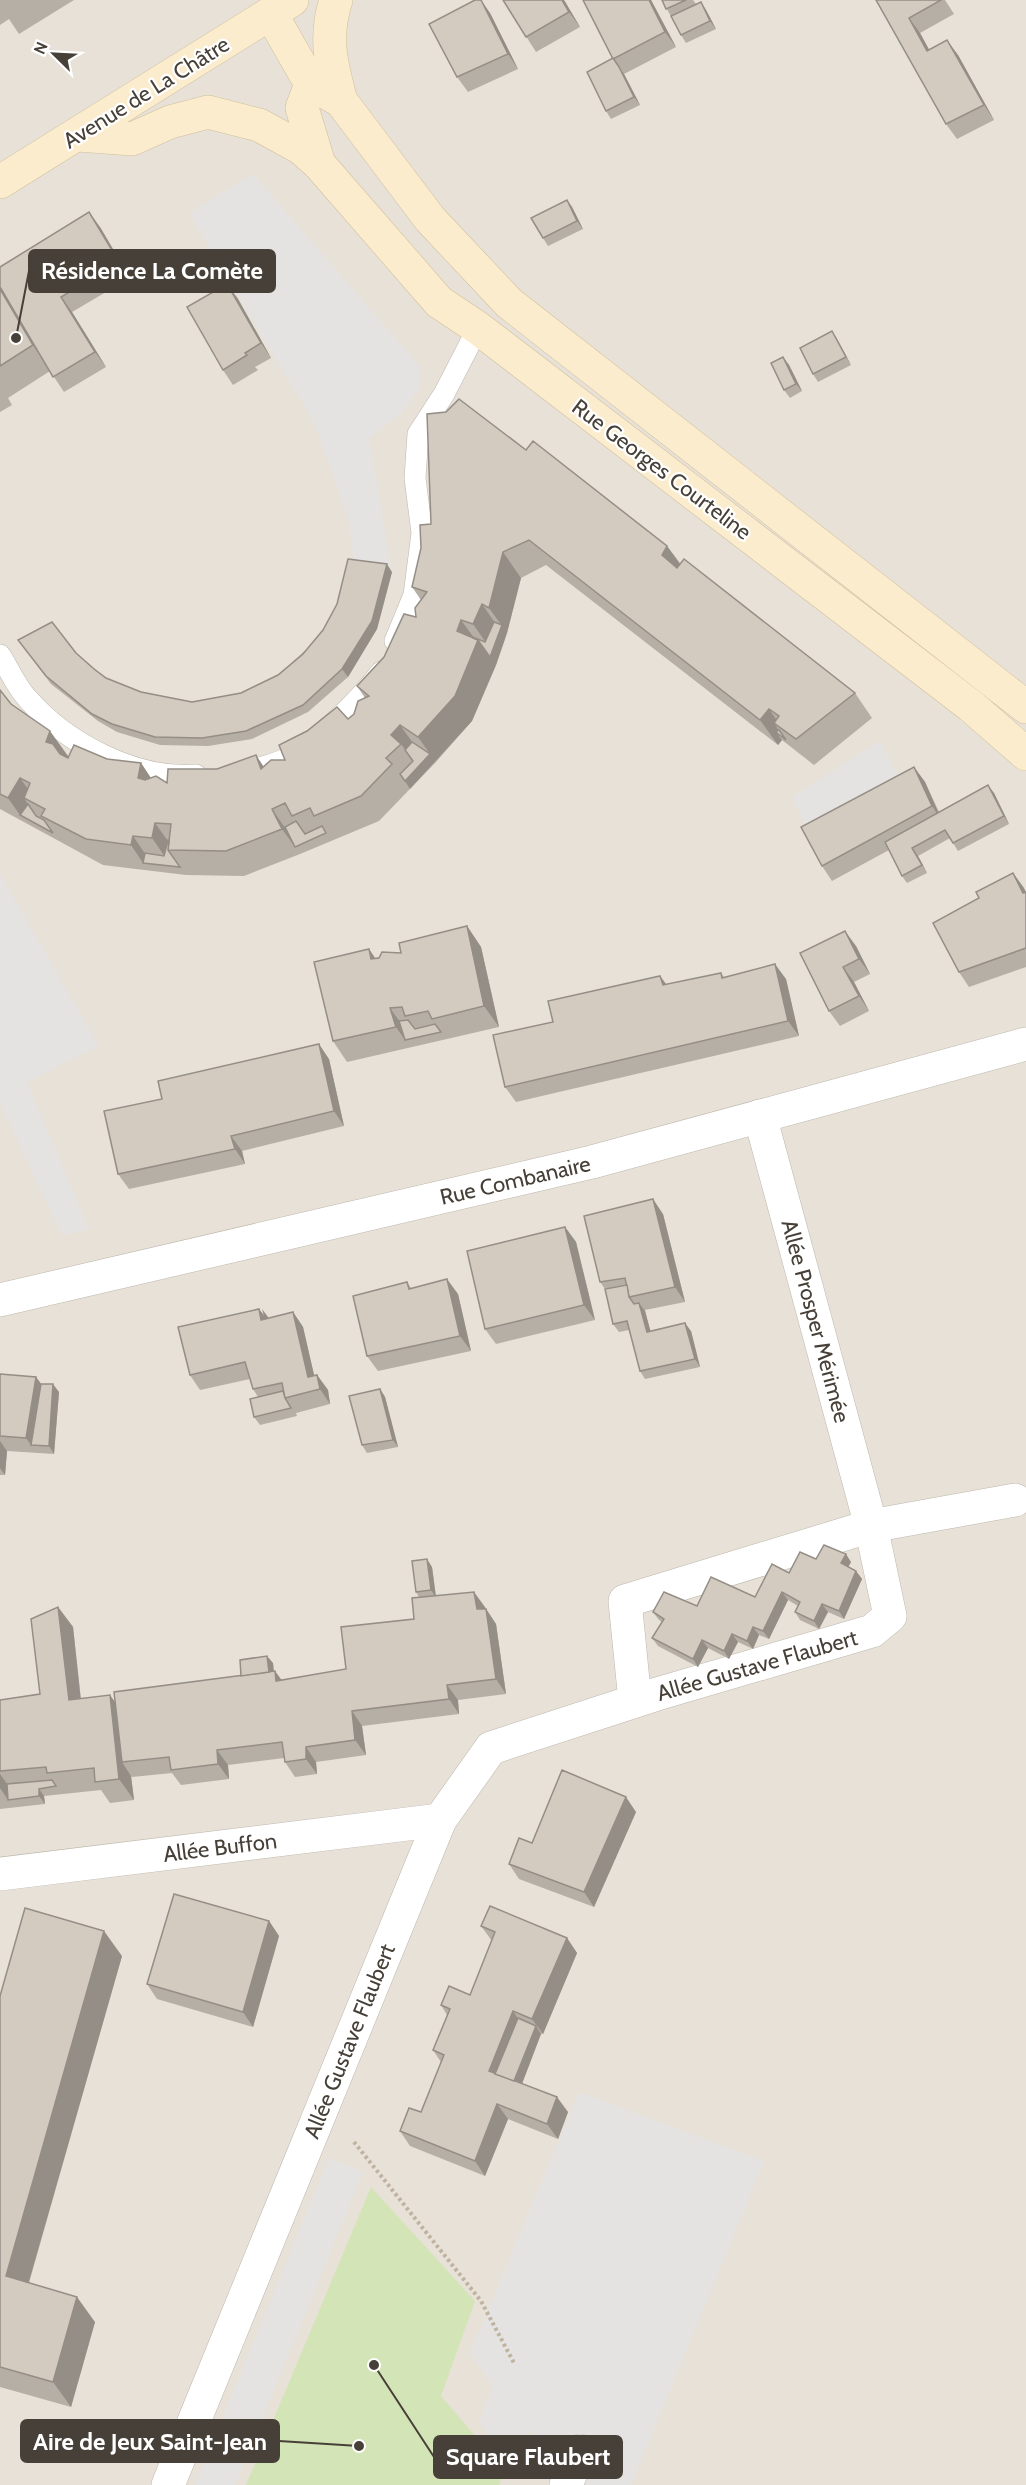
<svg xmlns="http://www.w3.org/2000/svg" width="1026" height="2485" font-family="Cabin,sans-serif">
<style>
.residential{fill:#e7e1d8}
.green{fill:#d3e4b6}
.parking{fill:#e5e3e1}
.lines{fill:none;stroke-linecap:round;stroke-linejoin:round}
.lane-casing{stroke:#beb7ad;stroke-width:22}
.street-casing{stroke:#beb7ad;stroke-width:34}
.secondary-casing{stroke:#d0bf9c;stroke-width:34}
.path{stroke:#bfb29f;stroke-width:4;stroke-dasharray:3 3;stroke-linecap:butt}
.lane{stroke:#fff;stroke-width:21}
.street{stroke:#fff;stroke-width:33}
.secondary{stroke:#fbeccd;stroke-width:33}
.wall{fill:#b6afa5}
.shaded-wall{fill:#948e86}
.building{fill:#d4cbc0;stroke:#948e86;stroke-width:1.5}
.labels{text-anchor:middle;stroke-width:4.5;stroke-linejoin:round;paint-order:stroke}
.street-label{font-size:22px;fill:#474038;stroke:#fff}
.leader{fill:none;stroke:#474038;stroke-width:2}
.callout-dot{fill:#474038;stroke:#fff;stroke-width:2}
.callout{fill:#474038;stroke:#474038;stroke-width:2}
.callout-label{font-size:24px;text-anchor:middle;font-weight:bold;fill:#fff}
</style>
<rect width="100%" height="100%" fill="#f4f0ea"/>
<rect class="residential" x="0" y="0" width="1026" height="2485"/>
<path class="green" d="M371 2187 475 2301 441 2396 505 2471 499 2485H246Z"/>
<g class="parking">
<path d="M253 174 420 367V387L402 413 369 438 392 572 354 567 349 520 314 423 189 213Z"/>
<path d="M879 741 907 790 811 840 792 797Z"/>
<path d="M0 874 99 1047 65 1062 27 1083 89 1229 62 1236 0 1103Z"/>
<path d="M579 2092 764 2161 631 2485H549L546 2453 529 2430 514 2465 479 2422 493 2386 470 2353Z"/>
<path d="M329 2158 363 2172 235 2485H195Z"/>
</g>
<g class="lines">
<g class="lane-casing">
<g id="lane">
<path d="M395 641 414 595 422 533 415 478 418 434 444 394 478 328"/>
<path d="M0 655C9 669 16 686 27 698 66 743 135 780 196 775"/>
<path d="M256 769C266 766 279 763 287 758 323 735 355 705 381 672"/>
</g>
</g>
<g class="street-casing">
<g id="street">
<path d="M0 1300 592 1162 1026 1044"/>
<path d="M635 1701 625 1601 871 1526 1015 1500"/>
<path d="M0 1874 440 1820"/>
<path d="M168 2485 440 1820 491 1748 657 1694 872 1631 890 1616 871 1526 760 1116"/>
<path d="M566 2485 580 2451"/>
</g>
</g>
<g class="secondary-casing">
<g id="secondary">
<path d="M336 0C324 37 331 64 341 101"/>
<path d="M271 14 311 84 341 101 430 219 509 303 1026 707"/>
<path d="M311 84 302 108 319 164"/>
<path d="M78 135 132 139 170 122 208 112 259 125 301 148 319 164 439 302 478 328 971 706 1026 754"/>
<path d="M0 182 292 0"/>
</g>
</g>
<path class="path" d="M354 2142 481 2301 514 2363"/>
<use href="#lane" class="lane"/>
<use href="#street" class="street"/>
<use href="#secondary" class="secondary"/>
</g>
<g class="wall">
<path d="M0 0H74L19 34 9 19 0 25Z"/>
<path d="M503 0H564L580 27 536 52Z"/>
<path d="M651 0 676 47 624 74 640 105 611 119 606 111 613 58Z"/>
<path d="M662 0H693L696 4 706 10 716 29 686 43 681 35Z"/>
<path d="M876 0H945L954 14 920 33 929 50 958 55 994 120 957 139 946 124Z"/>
<path d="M490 13 518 69 468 92 457 77Z"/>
<path d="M567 200 572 207 583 229 548 246 543 238Z"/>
<path d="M100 227 130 278 72 312 106 367 64 392 50 371 8 398 12 405 0 412V267Z"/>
<path d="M227 284 238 299 271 358 255 367 258 370 233 385 223 370Z"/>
<path d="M837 339 851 365 818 382 813 374Z"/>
<path d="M783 357 789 365 802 391 790 398 784 390Z"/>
<path d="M526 450 667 546 680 563 855 693 872 718 814 765 782 740 778 745 546 565 521 578 507 633 496 665 472 721 436 762 379 821 300 854 244 876 186 875 103 865 0 809V690L11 704 68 756 107 759 141 763 151 778 167 783 217 769 263 767 285 760 348 719 354 714 365 698 357 686 384 657 416 617 421 600 412 587 431 524Z"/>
<path d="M392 572 377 629 348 677 308 712 252 739 208 746 160 745 117 732 98 721 51 684 24 648 76 653 106 678 141 692 192 702 241 693 278 675Z"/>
<path d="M914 767 925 782 939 812 994 793 1009 824 958 851 950 838 918 856 927 873 907 883 902 876 889 850 832 881 822 866Z"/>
<path d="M1013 873 1026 892V967L969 987 959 972 979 898Z"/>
<path d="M467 926 481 947 499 1027 347 1062 333 1041 369 949 375 958 401 953Z"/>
<path d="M856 946 870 974 854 982 869 1011 840 1026 829 1011 800 953Z"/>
<path d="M721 973 724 977 786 979 799 1036 516 1102 505 1087 553 1022 660 976 666 984Z"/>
<path d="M329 1059 344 1126 242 1151 245 1164 129 1189 118 1174 162 1099Z"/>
<path d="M663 1214 685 1302 645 1310 650 1331H691L700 1367 645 1379 640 1371 629 1330 619 1332 613 1324 605 1289 600 1282Z"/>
<path d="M565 1227 576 1242 595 1320 496 1344 485 1329Z"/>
<path d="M407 1282 411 1288 458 1294 471 1351 378 1371 367 1356Z"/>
<path d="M259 1310 268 1318 293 1312 303 1327 314 1375H317L328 1390 330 1404 296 1413 297 1416 260 1425 254 1417 258 1397 253 1389 250 1379 200 1390 190 1375Z"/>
<path d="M0 1374 36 1377 41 1384 59 1392 54 1454 7 1451 5 1475H0Z"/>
<path d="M380 1389 385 1397 398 1447 367 1453 362 1445Z"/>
<path d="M816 1559 851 1562 848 1567 856 1571 862 1579 844 1619 828 1612 819 1629 800 1620 795 1612 798 1606 788 1600 769 1639 759 1635 753 1649 738 1642 729 1659 708 1648 698 1667 658 1646 652 1638 662 1622 659 1620 653 1612 755 1597 789 1573Z"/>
<path d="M432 1567 436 1596 485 1607 496 1624 506 1694 458 1700 459 1714 362 1726 366 1755 316 1762 317 1774 295 1777 285 1762 284 1758 228 1765 229 1779 181 1785 172 1773 132 1777 131 1776 134 1800 110 1803 101 1790 44 1796 45 1804 0 1809V1700L40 1694 58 1607 73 1627 81 1699 115 1702 241 1676 273 1663 274 1672 281 1680 346 1669 414 1619 419 1597 416 1592Z"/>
<path d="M636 1812 594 1907 519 1879 509 1864 532 1843Z"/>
<path d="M269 1921 279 1936 253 2027 157 1999 147 1984Z"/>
<path d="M481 1926 567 1938 577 1953 543 2034H541L522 2084 568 2112 558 2139 508 2119 485 2176 410 2146 400 2131 421 2112 441 2062 433 2050 447 2015 441 2005 470 1995 492 1941Z"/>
<path d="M122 1956 29 2283 95 2322 71 2407 0 2387V1996Z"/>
</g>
<g class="shaded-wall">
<path d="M481 0 490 13 518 69 508 54Z"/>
<path d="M562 0H564L580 27 569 12Z"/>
<path d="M649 0H651L676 47 665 32Z"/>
<path d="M701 2 706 10 716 29 710 21Z"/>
<path d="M909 18 920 33 938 66 927 51Z"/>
<path d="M947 40 958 55 994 120 984 105Z"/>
<path d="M619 68 624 74 640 105 634 97Z"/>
<path d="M567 200 572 207 583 229 577 221Z"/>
<path d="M89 212 100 227 130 278 119 262Z"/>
<path d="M227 284 238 299 271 358 261 343Z"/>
<path d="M0 287 51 371 33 345 0 289Z"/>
<path d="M61 297 72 312 106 367 95 352Z"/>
<path d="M832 331 837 339 851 365 846 357Z"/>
<path d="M783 357 789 365 802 391 796 384Z"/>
<path d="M667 546 685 571 681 578 662 555Z"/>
<path d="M503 552 521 578 507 633 489 608Z"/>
<path d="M387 564 392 572 377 629 348 677 342 669Z"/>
<path d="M482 604 500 630 491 650 473 624Z"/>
<path d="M461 620 477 642 478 640 490 657 502 625 507 633 496 665 472 721 410 789 405 781 430 754 418 737Z"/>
<path d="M769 709 785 732 774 723 784 738 776 732 782 740 778 745 760 720Z"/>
<path d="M400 725 418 750 411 758 401 744 391 735Z"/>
<path d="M50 731 68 756 66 762 46 742Z"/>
<path d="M256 755 273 781 261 769Z"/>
<path d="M141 763 158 789 138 778Z"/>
<path d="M914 767 925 782 942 821 932 806Z"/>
<path d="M20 778 38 803 24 798 33 811 20 815 8 798Z"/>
<path d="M988 785 994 793 1009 824 1004 816Z"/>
<path d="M272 809 290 835 295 847 282 829Z"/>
<path d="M155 823 173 848 168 850 170 864 152 838Z"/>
<path d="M133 836 150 861 143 863 131 845Z"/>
<path d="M912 848 918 856 927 873 922 865Z"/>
<path d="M1013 873 1024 888 1026 893H1023Z"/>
<path d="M467 926 481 947 499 1027 484 1006Z"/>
<path d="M845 931 856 946 870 974 859 959Z"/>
<path d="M369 949 383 970 371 959Z"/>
<path d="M775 964 786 979 799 1036 788 1021Z"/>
<path d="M843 967 854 982 869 1011 859 996Z"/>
<path d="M660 976 671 991 663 985Z"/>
<path d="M390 1008 405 1029V1040L396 1027Z"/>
<path d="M319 1044 329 1059 344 1126 334 1111Z"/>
<path d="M231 1136 242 1151 245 1164 235 1149Z"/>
<path d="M653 1199 663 1214 685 1302 675 1287Z"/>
<path d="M565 1227 576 1242 595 1320 584 1305Z"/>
<path d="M447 1279 458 1294 471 1351 460 1336Z"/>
<path d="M639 1303 645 1311 653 1340 647 1332Z"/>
<path d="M259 1309 264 1316 262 1309 268 1317 271 1335 261 1320Z"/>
<path d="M293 1312 303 1327 318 1392 308 1377Z"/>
<path d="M685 1323 691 1331 700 1367 695 1359Z"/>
<path d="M317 1375 328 1390 330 1404 320 1389Z"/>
<path d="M36 1377 47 1392 31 1445 26 1438Z"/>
<path d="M53 1384 59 1392 54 1454 49 1446Z"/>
<path d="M380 1389 385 1397 398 1447 393 1440Z"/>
<path d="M0 1441 7 1451 5 1475 0 1468Z"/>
<path d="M846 1554 851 1562 846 1571 841 1563Z"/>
<path d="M427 1559 432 1567 436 1598 431 1590Z"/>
<path d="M856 1571 862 1579 844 1619 839 1611Z"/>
<path d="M474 1592 485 1607 488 1624 477 1609Z"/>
<path d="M782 1592 788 1600 769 1639 763 1631Z"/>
<path d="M822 1604 828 1612 819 1629 814 1621Z"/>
<path d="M58 1607 73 1627 83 1721 69 1700Z"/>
<path d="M486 1609 496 1624 506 1694 496 1679Z"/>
<path d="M753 1627 759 1635 753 1649 747 1641Z"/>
<path d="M732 1634 738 1642 729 1659 724 1651Z"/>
<path d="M702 1640 708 1648 698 1667 693 1659Z"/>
<path d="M267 1656 273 1663 275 1688 270 1680Z"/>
<path d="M275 1671 286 1686 276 1681Z"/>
<path d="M447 1685 458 1700 459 1714 449 1699Z"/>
<path d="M110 1695 125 1716 122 1762 131 1776 134 1800 119 1779Z"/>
<path d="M352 1711 362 1726 366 1755 355 1740Z"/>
<path d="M306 1747 316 1762 317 1774 306 1759Z"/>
<path d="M217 1750 228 1765 229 1779 218 1764Z"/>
<path d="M0 1774 13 1792 8 1800 0 1788Z"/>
<path d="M39 1789 44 1796 45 1804 39 1796Z"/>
<path d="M626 1797 636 1812 594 1907 584 1892Z"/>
<path d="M269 1921 279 1936 253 2027 243 2012Z"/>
<path d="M104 1931 122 1956 23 2302 6 2276Z"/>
<path d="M567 1938 577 1953 543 2034 532 2019Z"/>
<path d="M513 2011 523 2026 494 2078 489 2071Z"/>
<path d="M536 2026 541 2034 518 2094 512 2086Z"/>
<path d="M557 2097 568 2112 558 2139 547 2124Z"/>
<path d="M497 2104 508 2119 485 2176 475 2161Z"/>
<path d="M77 2297 95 2322 71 2407 53 2382Z"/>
</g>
<g class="building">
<path d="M475 0H481L508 54 457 77 429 24Z"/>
<path d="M503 0H562L569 12 526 37Z"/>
<path d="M583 0H649L665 32 613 59Z"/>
<path d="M662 0H686L666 9Z"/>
<path d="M876 0H941L909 18 927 51 947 40 984 105 946 124Z"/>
<path d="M701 2 710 21 681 35 671 16Z"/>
<path d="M613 58 619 67 634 97 606 111 587 72Z"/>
<path d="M567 200 577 221 543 238 531 218Z"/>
<path d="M89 212 119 262 61 297 95 352 53 377 0 287V267Z"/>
<path d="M227 284 261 343 245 353 247 355 223 370 187 307Z"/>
<path d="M0 289 33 345 0 366Z"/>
<path d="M832 331 846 357 813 374 800 348Z"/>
<path d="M783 357 796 384 784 390 771 363Z"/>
<path d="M459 399 526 450 533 441 667 546 662 555 677 568 684 559 855 693 796 739 774 723 779 716 769 709 760 720 529 540 503 552 489 608 482 604 473 624 461 620 457 631 478 640 455 696 418 737 400 725 391 735 401 744 386 758 392 764 361 796 314 816 310 808 292 816 285 803 272 809 282 829 226 851 168 850 171 824 155 823 152 838 133 836 131 845 86 839 41 816 45 809 24 798 30 783 20 778 8 798 0 794V690L11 704 50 731 46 742 53 744 60 754 68 758 74 745 107 759 141 763 138 778 145 780 156 776 167 783 168 769H217L256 755 261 769 271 760H285L279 745 307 731 337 707 348 719 354 714 358 701 369 696 357 686 384 657 404 614 416 617 415 608 427 592 412 587 421 548 420 525 431 524 427 414 446 412Z"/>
<path d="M348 559 387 564 372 621 342 669 303 705 246 731 202 738 155 737 112 724 92 714 46 676 18 640 52 622 76 653 94 669 106 678 141 692 192 702 241 693 278 675 303 654 323 630 337 604Z"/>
<path d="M494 622 502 625 490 657 478 640 473 638V637L485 642Z"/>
<path d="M779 730 786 740 776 732Z"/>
<path d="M412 742 430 754 405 781 400 774 413 761 405 750Z"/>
<path d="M914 767 932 806 822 866 801 827Z"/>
<path d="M988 785 1004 816 953 843 945 830 912 848 922 865 902 876 885 842Z"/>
<path d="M28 804 36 816 44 820 53 833 20 815Z"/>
<path d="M296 821 305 834 322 826 326 833 295 847 285 827Z"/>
<path d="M168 840H169L168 850 180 867 143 863 145 853 164 856Z"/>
<path d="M1013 873 1023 893 1026 892V948L959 972 933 923 979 898 976 892Z"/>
<path d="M467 926 484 1006 432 1019 428 1011 405 1016 402 1007 390 1008 396 1027 333 1041 314 962 369 949 371 959 379 958 382 952 401 953 399 943Z"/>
<path d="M845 931 859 959 843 967 859 996 829 1011 800 953Z"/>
<path d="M775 964 788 1021 505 1087 493 1035 553 1022 548 1001 660 976 663 985 721 973 722 978Z"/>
<path d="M408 1020 415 1029 435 1024 441 1032 405 1040 399 1021Z"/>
<path d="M319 1044 334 1111 231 1136 235 1149 118 1174 104 1111 162 1099 158 1081Z"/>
<path d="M653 1199 675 1287 629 1297 625 1278 600 1282 584 1216Z"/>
<path d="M565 1227 584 1305 485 1329 467 1251Z"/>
<path d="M447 1279 460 1336 367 1356 353 1296 407 1282 409 1289Z"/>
<path d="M627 1285 629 1297 634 1304 639 1303 647 1332 685 1323 695 1359 640 1371 627 1321 613 1324 605 1289Z"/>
<path d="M259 1309 261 1320 293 1312 308 1377 317 1375 320 1389 285 1398 282 1383 253 1389 245 1362 190 1375 178 1327Z"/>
<path d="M0 1374 36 1377 26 1438 0 1436Z"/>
<path d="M41 1384H53L49 1446 31 1445Z"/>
<path d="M380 1389 393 1440 362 1445 349 1396Z"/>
<path d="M283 1391 285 1398 291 1408 254 1417 250 1399Z"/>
<path d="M824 1545 846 1554 841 1563 856 1571 839 1611 822 1604 814 1621 795 1612 800 1602 782 1592 763 1631 753 1627 747 1641 732 1634 724 1651 702 1640 693 1659 652 1638 664 1619 653 1612 664 1592 697 1606 711 1577 755 1597 772 1564 789 1573 800 1552 816 1559Z"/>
<path d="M427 1559 431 1590 416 1592 412 1561Z"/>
<path d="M474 1592 477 1609H486L496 1679 447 1685 449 1699 352 1711 355 1740 306 1747V1759L285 1762 282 1742 217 1750 218 1764 171 1770 169 1757 122 1762 114 1692 275 1671 276 1681 346 1669 341 1627 414 1619 412 1598Z"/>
<path d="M58 1607 69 1700 110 1695 119 1779 95 1782 94 1768 47 1773 46 1767 0 1771V1700L40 1694 31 1619Z"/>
<path d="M267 1656 269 1672 241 1676 240 1660Z"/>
<path d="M562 1770 626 1797 584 1892 509 1864 519 1838 532 1843Z"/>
<path d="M52 1780 56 1786 39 1789V1796L8 1800 7 1784Z"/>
<path d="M174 1894 269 1921 243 2012 147 1984Z"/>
<path d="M490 1906 567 1938 532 2019 513 2011 489 2071 557 2097 547 2124 497 2104 475 2161 400 2131 409 2108 421 2112 444 2055 433 2050 450 2009 441 2005 449 1986 470 1995 495 1932 481 1926Z"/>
<path d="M25 1908 104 1931 6 2276 77 2297 53 2382 0 2367V1996Z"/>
<path d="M518 2018 536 2026 514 2081 495 2074Z"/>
</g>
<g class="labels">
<g class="street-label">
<text transform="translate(146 92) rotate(-32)" y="8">Avenue de La Châtre</text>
<text transform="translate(662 469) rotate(37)" y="8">Rue Georges Courteline</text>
<text transform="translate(515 1180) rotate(-13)" y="8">Rue Combanaire</text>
<text transform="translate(816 1321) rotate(75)" y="8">Allée Prosper Mérimée</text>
<text transform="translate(757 1665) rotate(-16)" y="8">Allée Gustave Flaubert</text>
<text transform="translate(220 1847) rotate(-7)" y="8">Allée Buffon</text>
<text transform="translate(349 2041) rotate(-68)" y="8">Allée Gustave Flaubert</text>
</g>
</g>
<path class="leader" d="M16 338L29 271M359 2446L279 2441M374 2365L434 2457"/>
<g class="callout-dot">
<circle cx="16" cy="338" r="6"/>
<circle cx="359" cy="2446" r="6"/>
<circle cx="374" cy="2365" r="6"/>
</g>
<g class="callout">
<rect x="29" y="250" width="246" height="42" rx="6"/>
<rect x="21" y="2420" width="258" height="42" rx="6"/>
<rect x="434" y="2436" width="188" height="42" rx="6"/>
</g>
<g class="callout-label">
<text x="152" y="279">Résidence La Comète</text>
<text x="150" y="2450">Aire de Jeux Saint-Jean</text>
<text x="528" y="2465">Square Flaubert</text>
</g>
<g transform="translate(54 54) rotate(294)" stroke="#ffffff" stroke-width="4.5" paint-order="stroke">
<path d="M0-4.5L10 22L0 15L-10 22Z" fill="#474038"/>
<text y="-9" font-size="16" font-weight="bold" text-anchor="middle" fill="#474038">N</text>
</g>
</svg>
